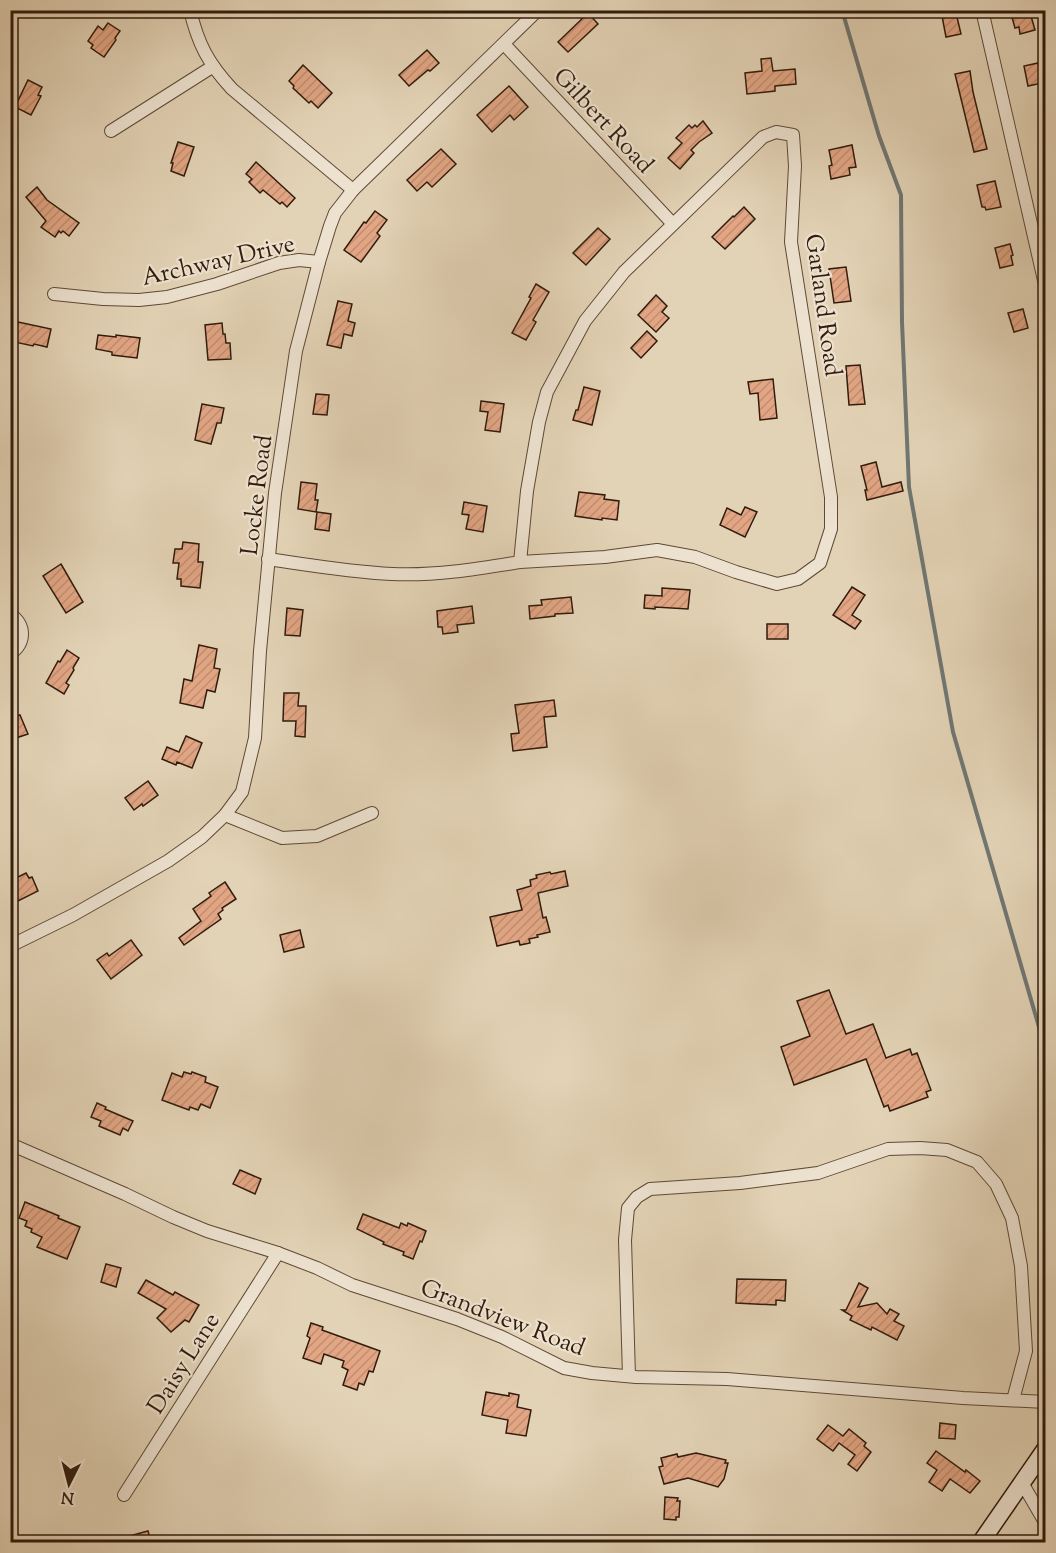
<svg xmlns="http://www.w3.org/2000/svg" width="1056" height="1553" font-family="'Sorts Mill Goudy',serif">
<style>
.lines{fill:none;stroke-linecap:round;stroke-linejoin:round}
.stream{stroke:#707773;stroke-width:4}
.building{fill:url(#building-hatch);stroke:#321b0c;stroke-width:1.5}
.street-casing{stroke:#5e4936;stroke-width:14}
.secondary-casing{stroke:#321b0c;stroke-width:19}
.street{stroke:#ede2d0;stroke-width:12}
.secondary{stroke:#ede2d0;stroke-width:16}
.labels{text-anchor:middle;stroke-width:4.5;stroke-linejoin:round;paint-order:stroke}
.street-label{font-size:24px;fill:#321b0c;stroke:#ede2d0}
</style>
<defs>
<pattern id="building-hatch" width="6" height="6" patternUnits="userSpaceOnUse" patternTransform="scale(1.5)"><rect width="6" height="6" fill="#e2a684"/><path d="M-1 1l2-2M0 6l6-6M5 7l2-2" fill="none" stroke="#c28e71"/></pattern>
</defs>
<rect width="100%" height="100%" fill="#e3d3b6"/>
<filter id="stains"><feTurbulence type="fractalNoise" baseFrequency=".00333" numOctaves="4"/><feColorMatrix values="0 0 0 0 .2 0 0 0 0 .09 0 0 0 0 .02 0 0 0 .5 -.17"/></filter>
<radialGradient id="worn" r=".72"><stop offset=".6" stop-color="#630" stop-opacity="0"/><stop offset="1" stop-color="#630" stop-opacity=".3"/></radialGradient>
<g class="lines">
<path class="stream" d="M842 10 879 136 901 195 902 322 909 487 953 732 1046 1051"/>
</g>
<g class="building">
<path d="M1010 10H1025L1027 17 1031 16 1035 30 1020 34 1019 27 1015 28Z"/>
<path d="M588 13 598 24 568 52 558 42Z"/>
<path d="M956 13 961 34 946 37 942 16Z"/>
<path d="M108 23 120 31 115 38 116 40 104 57 91 48 93 45 88 41 98 26 103 30Z"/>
<path d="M427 50 439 63 430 71 428 70 409 86 399 75Z"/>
<path d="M771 58 773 71 795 69 796 84 775 86V91L747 94 745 73 762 71 761 59Z"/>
<path d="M1038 63 1042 83 1028 86 1024 66Z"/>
<path d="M303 65 332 93 318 108 311 101 309 103 293 88 294 86 289 81Z"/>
<path d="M970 71 973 92 987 149 974 152 955 74Z"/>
<path d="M28 80 42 87 38 95 41 96 31 115 15 107Z"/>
<path d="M509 86 528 107 514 120 510 115 492 132 477 115Z"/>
<path d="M703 121 712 133 699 142 691 150 694 153 680 169 668 158 682 143 676 138 689 125 692 128 695 125 697 127Z"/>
<path d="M178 142 194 147 184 176 171 171 173 163H171Z"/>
<path d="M852 145 856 167 849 168 850 175 831 179 829 166 832 165 829 150Z"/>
<path d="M441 149 456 164 432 187 427 182 417 191 407 180Z"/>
<path d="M256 162 295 198 287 207 282 202 280 204 263 190 260 193 249 182 252 179 246 174Z"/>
<path d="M995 181 1001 207 986 210 985 207H982L977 185Z"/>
<path d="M37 187 47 200 79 223 69 236 63 231 61 233 59 231 55 237 41 227 46 221 26 197Z"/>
<path d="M744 207 755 219 725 249 712 237 733 216 734 217Z"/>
<path d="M375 211 387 220 377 233 380 236 361 262 344 250 364 222 366 223Z"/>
<path d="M598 228 610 239 586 265 573 253Z"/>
<path d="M1010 244 1013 255 1011 256 1013 265 1000 268 995 248Z"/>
<path d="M846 267 851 301 834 303 829 269Z"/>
<path d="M536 284 549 292 533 320 536 322 526 340 512 333 531 298 529 297Z"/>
<path d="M656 295 667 306 662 312 669 318 656 332 638 315Z"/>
<path d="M338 301 352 304 348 321 355 323 352 336 344 334 341 348 327 345Z"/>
<path d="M1023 309 1028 328 1014 332 1008 313Z"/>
<path d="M18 322 51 329 47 347 34 344 33 346 10 341V331L16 332Z"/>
<path d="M222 323 223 334H225L226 343H230L231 359 208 360 205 325Z"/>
<path d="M647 331 657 341 641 358 631 348Z"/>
<path d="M98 335 116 337V335L140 338 137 358 112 355V352L96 349Z"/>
<path d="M860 365 865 404 849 405 846 366Z"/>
<path d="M773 379 777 418 760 420 758 393 750 394 748 382Z"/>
<path d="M584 387 600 391 592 425 573 420 576 410H578Z"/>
<path d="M316 394 329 395 327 415 313 414Z"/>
<path d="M481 401 504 404 500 432 485 430 488 412 480 411Z"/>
<path d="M202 404 224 408 221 423H217L211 444 195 440Z"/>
<path d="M876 462 882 487 901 482 903 491 867 500 865 490H867L861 466Z"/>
<path d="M301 482 317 484 315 500H318L316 512 298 509Z"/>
<path d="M579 492 605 495 604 499 619 501 617 520 602 518V520L575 516Z"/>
<path d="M464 502 487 506 483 532 466 529 469 515 462 514Z"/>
<path d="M745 507 757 512 745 537 720 525 727 508 741 515Z"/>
<path d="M317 512 331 514 329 531 315 529Z"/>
<path d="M183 542 199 544 198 562H203L200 588 181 586V579H177L179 563H173L175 549H182Z"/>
<path d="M61 564 83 602 66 613 43 576Z"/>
<path d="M852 587 865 595 852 615 861 621 855 629 833 615Z"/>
<path d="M662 588 690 590 688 609 655 607V609L644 608 645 595 662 596Z"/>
<path d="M571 597 573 613 555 614V616L530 619 529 606 542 605 541 600Z"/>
<path d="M472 606 474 623 457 625 458 632 443 634 442 627H438L437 611Z"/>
<path d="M287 608 303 610 300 636 285 635Z"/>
<rect x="767" y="624" width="21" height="15"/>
<path d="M199 645 217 649 214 668 220 669 215 692 207 690 203 708 180 703 184 679 192 681Z"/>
<path d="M67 650 79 658 73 668 74 670 66 683 69 685 64 694 46 683 58 661 60 662Z"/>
<path d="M284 693H299L298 706H306L305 737 295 736 296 721H283Z"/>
<path d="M554 700 556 716 544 717 547 747 513 751 511 734 519 733 515 705Z"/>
<path d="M20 715 28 734 16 738 15 735 10 737V718Z"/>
<path d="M186 736 202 743 192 768 177 762 176 765 162 759 167 747 179 752Z"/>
<path d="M148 781 158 795 143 806 142 804 134 810 125 798Z"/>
<path d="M565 871 568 886 538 893 543 918 546 917 550 932 537 935 538 937 529 939 530 943 520 945 519 941 497 946 490 917 522 910 517 890 531 886 530 880 537 878 536 875 550 872 551 874Z"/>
<path d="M26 873 29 878 32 877 38 891 10 905V881Z"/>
<path d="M225 882 236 899 222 908 223 910 218 914 221 919 184 945 179 938 201 921 193 909 211 896 209 893Z"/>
<path d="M300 930 304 947 284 952 280 935Z"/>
<path d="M131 940 142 955 111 979 97 960 107 953 109 956Z"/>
<path d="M829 990 846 1034 873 1024 886 1058 910 1049 912 1055 917 1053 931 1090 926 1092 928 1097 890 1111 888 1105 884 1107 866 1059 794 1085 781 1047 810 1036 797 1001Z"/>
<path d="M184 1072 191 1074 192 1072 206 1077 205 1082 218 1087 210 1108 201 1104 198 1110 190 1107 189 1110 162 1100 172 1073 182 1077Z"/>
<path d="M97 1103 106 1107 105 1109 133 1121 128 1131 123 1128 120 1135 99 1126 101 1121 91 1117Z"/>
<path d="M240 1170 261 1179 255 1194 233 1184Z"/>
<path d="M25 1202 52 1213 59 1216 58 1218 80 1227 67 1259 37 1247 42 1237 31 1232 32 1229 25 1226 27 1221 19 1218Z"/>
<path d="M363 1214 399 1228 401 1223 407 1226 408 1223 426 1231 422 1242 420 1241 413 1259 403 1255 404 1252 383 1244 384 1242 357 1229Z"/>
<path d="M106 1264 121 1268 116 1287 101 1282Z"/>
<path d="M737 1279 786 1280 785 1301 776 1300V1305L736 1303Z"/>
<path d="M146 1280 173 1295 175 1292 199 1305 189 1322 185 1320 171 1332 157 1318 166 1309 138 1293Z"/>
<path d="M859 1283 868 1288 858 1307 877 1303 887 1314 890 1309 899 1314 894 1321 904 1326 897 1340 872 1327 871 1330 850 1320 852 1316 842 1310H846Z"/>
<path d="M311 1323 323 1327 322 1330 380 1351 373 1372 369 1371 364 1385 359 1383 357 1390 343 1385 348 1370 342 1367 344 1361 324 1354 321 1364 303 1358 310 1338 307 1336Z"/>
<path d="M486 1392 509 1396V1393L519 1395 517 1407 531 1410 526 1436 506 1433 508 1420 482 1415Z"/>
<path d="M940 1423 956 1425 955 1439 939 1438Z"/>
<path d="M828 1425 843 1436 849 1429 866 1443 864 1446 871 1452 857 1471 848 1464 855 1455 839 1443 833 1451 817 1439Z"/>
<path d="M936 1451 965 1472 966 1470 980 1481 970 1493 950 1479 942 1491 929 1482 937 1470 927 1463Z"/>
<path d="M696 1453 726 1460 725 1463H728L724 1479 718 1487 688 1478 664 1484 659 1467 663 1466 661 1458 677 1454 678 1457Z"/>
<path d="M665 1497 678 1498 677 1501H680L679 1517H676V1520L664 1519Z"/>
<path d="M148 1531 151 1542H118V1539Z"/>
</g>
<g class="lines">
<g class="street-casing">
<g id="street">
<path d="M190 10C198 44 208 63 232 89L353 190"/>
<path d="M982 10 1046 289"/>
<path d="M504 44 673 224"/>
<path d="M111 131 212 67"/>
<path d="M54 294 103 299 139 300 167 297 217 284 279 263 299 260 319 262"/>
<path d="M268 559C309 565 350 572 392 574 435 576 477 569 520 562L527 491 539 422 547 392 585 321 624 272 763 137 776 132 793 135 795 166 791 242 831 497V529L820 563 798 579 777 584 736 572 695 557 657 550 605 557 520 562"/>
<path d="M10 614C26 625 26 643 10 654"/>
<path d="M225 815 282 838 317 836 372 813"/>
<path d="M10 946 73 915 168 861 202 837 225 815 242 792 255 738 260 651 275 493 296 351 319 262 330 226 335 213 353 190 538 10"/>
<path d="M10 1144 125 1194 173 1217 207 1231 278 1253 317 1268 352 1285 457 1319 502 1337 564 1368 592 1373 636 1377 727 1379 963 1398 1046 1402"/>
<path d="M629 1376 625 1240 628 1208 637 1197 650 1189 740 1183 818 1173 888 1149 920 1148 947 1150 977 1162 996 1184 1012 1218 1021 1266 1026 1351 1013 1400"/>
<path d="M1021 1481 1046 1524"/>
<path d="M124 1495 278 1253"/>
</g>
</g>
<g class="secondary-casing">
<path id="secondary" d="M981 1542 1046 1448"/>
</g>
<use href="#street" class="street"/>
<use href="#secondary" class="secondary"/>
</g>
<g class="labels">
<g class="street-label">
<text transform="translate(604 120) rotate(47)" y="8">Gilbert Road</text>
<text transform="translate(218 260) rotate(-13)" y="8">Archway Drive</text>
<text transform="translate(824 305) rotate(82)" y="8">Garland Road</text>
<text transform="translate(256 495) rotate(-83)" y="8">Locke Road</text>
<text transform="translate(503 1317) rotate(21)" y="8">Grandview Road</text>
<text transform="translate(183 1363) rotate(-58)" y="8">Daisy Lane</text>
</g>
</g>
<rect width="1056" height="1553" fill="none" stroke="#e3d3b6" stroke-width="36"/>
<rect x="12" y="12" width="1032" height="1529" fill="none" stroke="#321b0c" stroke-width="3"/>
<rect x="18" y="18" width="1020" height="1517" fill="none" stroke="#321b0c" stroke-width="1.5"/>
<g transform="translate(69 1484) rotate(186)" stroke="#ede2d0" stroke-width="4.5" paint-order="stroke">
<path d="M0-4.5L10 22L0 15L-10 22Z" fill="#321b0c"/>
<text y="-9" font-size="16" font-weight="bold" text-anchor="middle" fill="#321b0c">N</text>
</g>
<rect width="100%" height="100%" filter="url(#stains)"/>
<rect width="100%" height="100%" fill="url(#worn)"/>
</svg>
